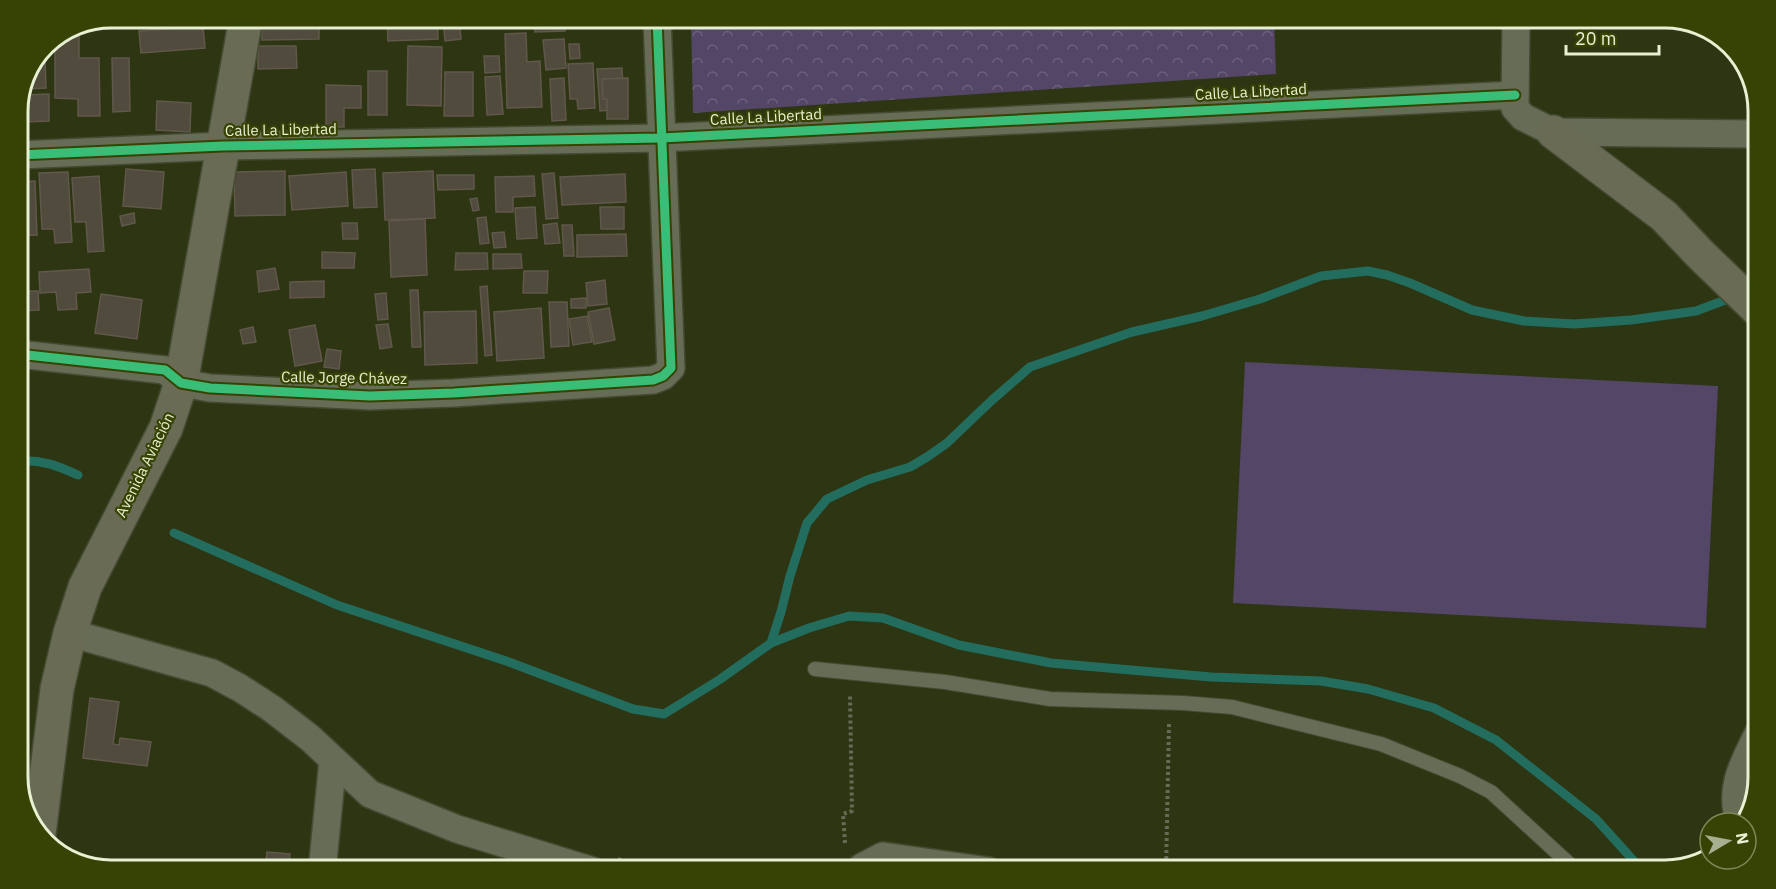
<svg xmlns="http://www.w3.org/2000/svg" width="1776" height="889" font-family="'IBM Plex Sans',sans-serif">
<style>
.green{fill:#534667}
.park{fill:url(#park-crowns)}
.lines{fill:none;stroke-linecap:round;stroke-linejoin:round}
.stream{stroke:#236d5e;stroke-width:9}
.building{fill:#514b3d;stroke:#60584b;stroke-width:1.5}
.lane-casing{stroke:#454b32;stroke-width:16}
.street-casing{stroke:#454b32;stroke-width:30}
.secondary-casing{stroke:#454b32;stroke-width:36}
.path{stroke:#656b55;stroke-width:4;stroke-dasharray:3 3;stroke-linecap:butt}
.lane{stroke:#676c56;stroke-width:14}
.street{stroke:#676c56;stroke-width:27}
.secondary{stroke:#696b54;stroke-width:33}
.cycleway-casing{stroke:#374304;stroke-width:13}
.cycleway{stroke:#3abd76;stroke-width:9}
.labels{text-anchor:middle;stroke-width:4.5;stroke-linejoin:round;paint-order:stroke}
.street-label{font-size:15px;fill:#e7f0d2;stroke:#374304}
.rim{fill:none;stroke:#e7f0d2;stroke-width:3}
</style>
<defs>
<pattern id="park-crowns" width="20" height="18" patternUnits="userSpaceOnUse" patternTransform="scale(1.5)"><rect width="20" height="18" fill="#534667"/><path d="M2 6a3 3 0 1 1 6 0M12 15a3 3 0 1 1 6 0" fill="none" stroke="#6c617c"/></pattern>
</defs>
<rect width="100%" height="100%" fill="#2e3512"/>
<path class="green" d="M1245 362 1718 386 1706 628 1233 603Z"/>
<path class="park" d="M691 18H1274L1276 74 693 113Z"/>
<g class="lines">
<g class="stream">
<path d="M18 461C41 459 58 466 78 475"/>
<path d="M174 533 337 605 509 662 633 709 664 714 719 680 771 643 809 628 849 616 883 618 959 645 1051 663 1211 677 1321 681 1368 689 1434 708 1496 740 1596 819 1643 871"/>
<path d="M771 643 781 612 790 576 807 523 827 499 867 480 910 467 927 457 947 443 991 401 1030 367 1132 332 1202 316 1260 299 1321 276 1368 271 1387 275 1410 283 1472 310 1524 321 1574 324 1631 320 1696 311 1736 296"/>
</g>
</g>
<g class="building">
<path d="M112 18H125V28L82 30Z"/>
<path d="M267 18H367V20L267 21Z"/>
<path d="M387 18H437L438 39 388 41Z"/>
<path d="M459 18 461 39 445 41 443 19Z"/>
<path d="M534 18H564L565 31 535 32Z"/>
<path d="M319 22V39L262 40V23Z"/>
<path d="M203 26 205 48 141 53 139 31Z"/>
<path d="M74 33H79V58H99L100 116H78V99L55 98V42Z"/>
<path d="M526 33 527 62 540 61 542 107 507 108 505 34Z"/>
<path d="M564 39 566 68 546 70 543 40Z"/>
<path d="M569 44H579L580 58 570 59Z"/>
<path d="M258 46H296L297 68 258 69Z"/>
<path d="M408 46 442 47 441 106 407 105Z"/>
<path d="M484 56H499L500 72 485 73Z"/>
<path d="M112 58H129L130 111 113 112Z"/>
<path d="M39 59H45L46 88 26 89Z"/>
<path d="M593 63 595 108 578 109 577 99H570L568 64Z"/>
<path d="M622 68 624 109 600 111 597 69Z"/>
<rect x="368" y="71" width="19" height="44"/>
<path d="M445 72H473V116H444Z"/>
<path d="M500 76 503 114 487 115 485 77Z"/>
<path d="M564 78 566 120 552 121 550 79Z"/>
<path d="M628 78V119H607V99H603L602 79Z"/>
<path d="M326 85 361 86V108H344V127H326Z"/>
<path d="M49 94V121L26 122 25 95Z"/>
<path d="M157 101 191 103 190 132 156 130Z"/>
<path d="M126 169 164 172 161 209 123 206Z"/>
<path d="M375 169 377 207 354 208 352 170Z"/>
<path d="M285 171V215L235 216 234 172Z"/>
<path d="M433 171 435 218 385 220 383 173Z"/>
<path d="M68 172 72 242 55 243 54 229H42L39 173Z"/>
<path d="M346 172 348 206 292 210 289 176Z"/>
<path d="M554 173 558 218 546 219 542 174Z"/>
<path d="M625 174 626 202 562 205 560 177Z"/>
<path d="M437 175H474V189L438 190Z"/>
<path d="M99 176 104 251 88 252 86 222H75L72 178Z"/>
<path d="M534 176 535 196 513 197V212H496L495 177Z"/>
<path d="M35 181 37 235 18 236V182Z"/>
<path d="M477 198 479 210 473 211 470 199Z"/>
<path d="M535 207 537 238 517 239 515 208Z"/>
<path d="M600 207H624V229H601Z"/>
<path d="M134 213 135 223 122 226 120 216Z"/>
<path d="M486 217 489 243 480 244 477 218Z"/>
<path d="M425 219 427 275 391 277 389 221Z"/>
<path d="M342 223H357L358 239H343Z"/>
<path d="M557 223 560 243 545 244 543 225Z"/>
<path d="M562 225H572L574 256H564Z"/>
<path d="M504 232 506 247 494 248 492 233Z"/>
<path d="M626 234 627 256 577 257V235Z"/>
<path d="M322 252 355 253 354 268H322Z"/>
<path d="M456 253H487L488 269 455 270Z"/>
<path d="M493 254H521L522 268 493 269Z"/>
<path d="M275 268 279 289 259 292 257 271Z"/>
<path d="M89 269 91 292 76 293 77 309 58 310 56 292 40 293 39 272Z"/>
<path d="M524 271H548L547 293H523Z"/>
<path d="M605 280 607 304 588 306 586 283Z"/>
<path d="M324 281V297L290 298V282Z"/>
<path d="M27 283 28 291H38L39 310 18 311V284Z"/>
<path d="M487 286 492 355 485 356 480 287Z"/>
<path d="M410 290H418L421 347H412Z"/>
<path d="M386 293 388 319 378 320 375 294Z"/>
<path d="M101 294 142 300 137 339 95 333Z"/>
<path d="M586 298V308H571V299Z"/>
<path d="M549 302H567L569 346 551 347Z"/>
<path d="M541 308 544 358 497 361 494 312Z"/>
<path d="M609 308 615 340 594 344 588 312Z"/>
<path d="M476 311 477 363 425 365 424 312Z"/>
<path d="M587 316 592 342 573 345 569 319Z"/>
<path d="M388 324 392 347 380 349 376 325Z"/>
<path d="M315 325 322 361 295 366 289 330Z"/>
<path d="M253 327 256 342 243 344 240 330Z"/>
<path d="M327 349 341 351 339 369 324 367Z"/>
<path d="M90 698 119 702 113 744 119 745 120 738 151 742 147 766 83 758Z"/>
<path d="M267 852 290 854 288 871H265Z"/>
</g>
<g class="lines">
<g class="lane-casing">
<path id="lane" d="M815 669 945 682 1050 699 1183 703 1232 707 1381 744 1460 776 1491 792 1577 871"/>
</g>
<g class="street-casing">
<g id="street">
<path d="M1516 18 1515 108 1523 117 1553 132 1758 134"/>
<path d="M18 155 223 146 661 138 1515 95"/>
<path d="M18 354 165 370 181 383 210 388 370 396 454 393 653 380 663 376 671 368 657 18"/>
<path d="M70 633 212 673 240 688 271 708 310 738 370 794 457 829 593 871"/>
<path d="M1740 823C1728 789 1743 764 1758 734"/>
<path d="M322 871 333 760"/>
<path d="M860 871 862 867 883 856 989 871"/>
</g>
</g>
<g class="secondary-casing">
<g id="secondary">
<path d="M1553 132 1664 216 1701 255 1758 310"/>
<path d="M39 834 57 689 70 633 85 587 166 428 181 383 246 18"/>
</g>
</g>
<g class="path">
<path d="M845 843 843 814 852 811 850 696 852 695"/>
<path d="M618 859 655 871"/>
<path d="M1166 871 1169 724"/>
</g>
<use href="#lane" class="lane"/>
<use href="#street" class="street"/>
<use href="#secondary" class="secondary"/>
<g class="cycleway-casing">
<g id="cycleway">
<path d="M18 155 223 146 661 138 1515 95"/>
<path d="M18 354 165 370 181 383 210 388 370 396 454 393 653 380 663 376 671 368 657 18"/>
</g>
</g>
<use href="#cycleway" class="cycleway"/>
</g>
<g class="labels">
<g class="street-label">
<text transform="translate(1251 92) rotate(-3)" y="5">Calle La Libertad</text>
<text transform="translate(766 117) rotate(-3)" y="5">Calle La Libertad</text>
<text transform="translate(281 130) rotate(-1)" y="5">Calle La Libertad</text>
<text transform="translate(344 378) rotate(1)" y="5">Calle Jorge Chávez</text>
<text transform="translate(145 465) rotate(-64)" y="5">Avenida Aviación</text>
</g>
</g>
<path d="M0 0H1776V889H0ZM111 28H1665A83 83 0 0 1 1748 111V777A83 83 0 0 1 1665 860H111A83 83 0 0 1 28 777V111A83 83 0 0 1 111 28Z" fill="#374304" fill-rule="evenodd"/>
<path class="rim" d="M111 28H1665A83 83 0 0 1 1748 111V777A83 83 0 0 1 1665 860H111A83 83 0 0 1 28 777V111A83 83 0 0 1 111 28Z"/>
<g transform="translate(1728 841) rotate(80)"><circle r="28" fill="#374304" stroke="#7d8856" stroke-width="1.5"/>
<path d="M0-4.5L10 22L0 15L-10 22Z" fill="#a6af8f"/>
<text y="-9" font-size="16" font-weight="bold" text-anchor="middle" fill="#e7f0d2">N</text>
</g>
<path d="M1566 45v9h93v-9" fill="none" stroke="#e7f0d2" stroke-width="3"/>
<text x="1575" y="45" font-size="18" fill="#e7f0d2" stroke="#374304" stroke-width="4.5" paint-order="stroke">20 m</text>
</svg>
